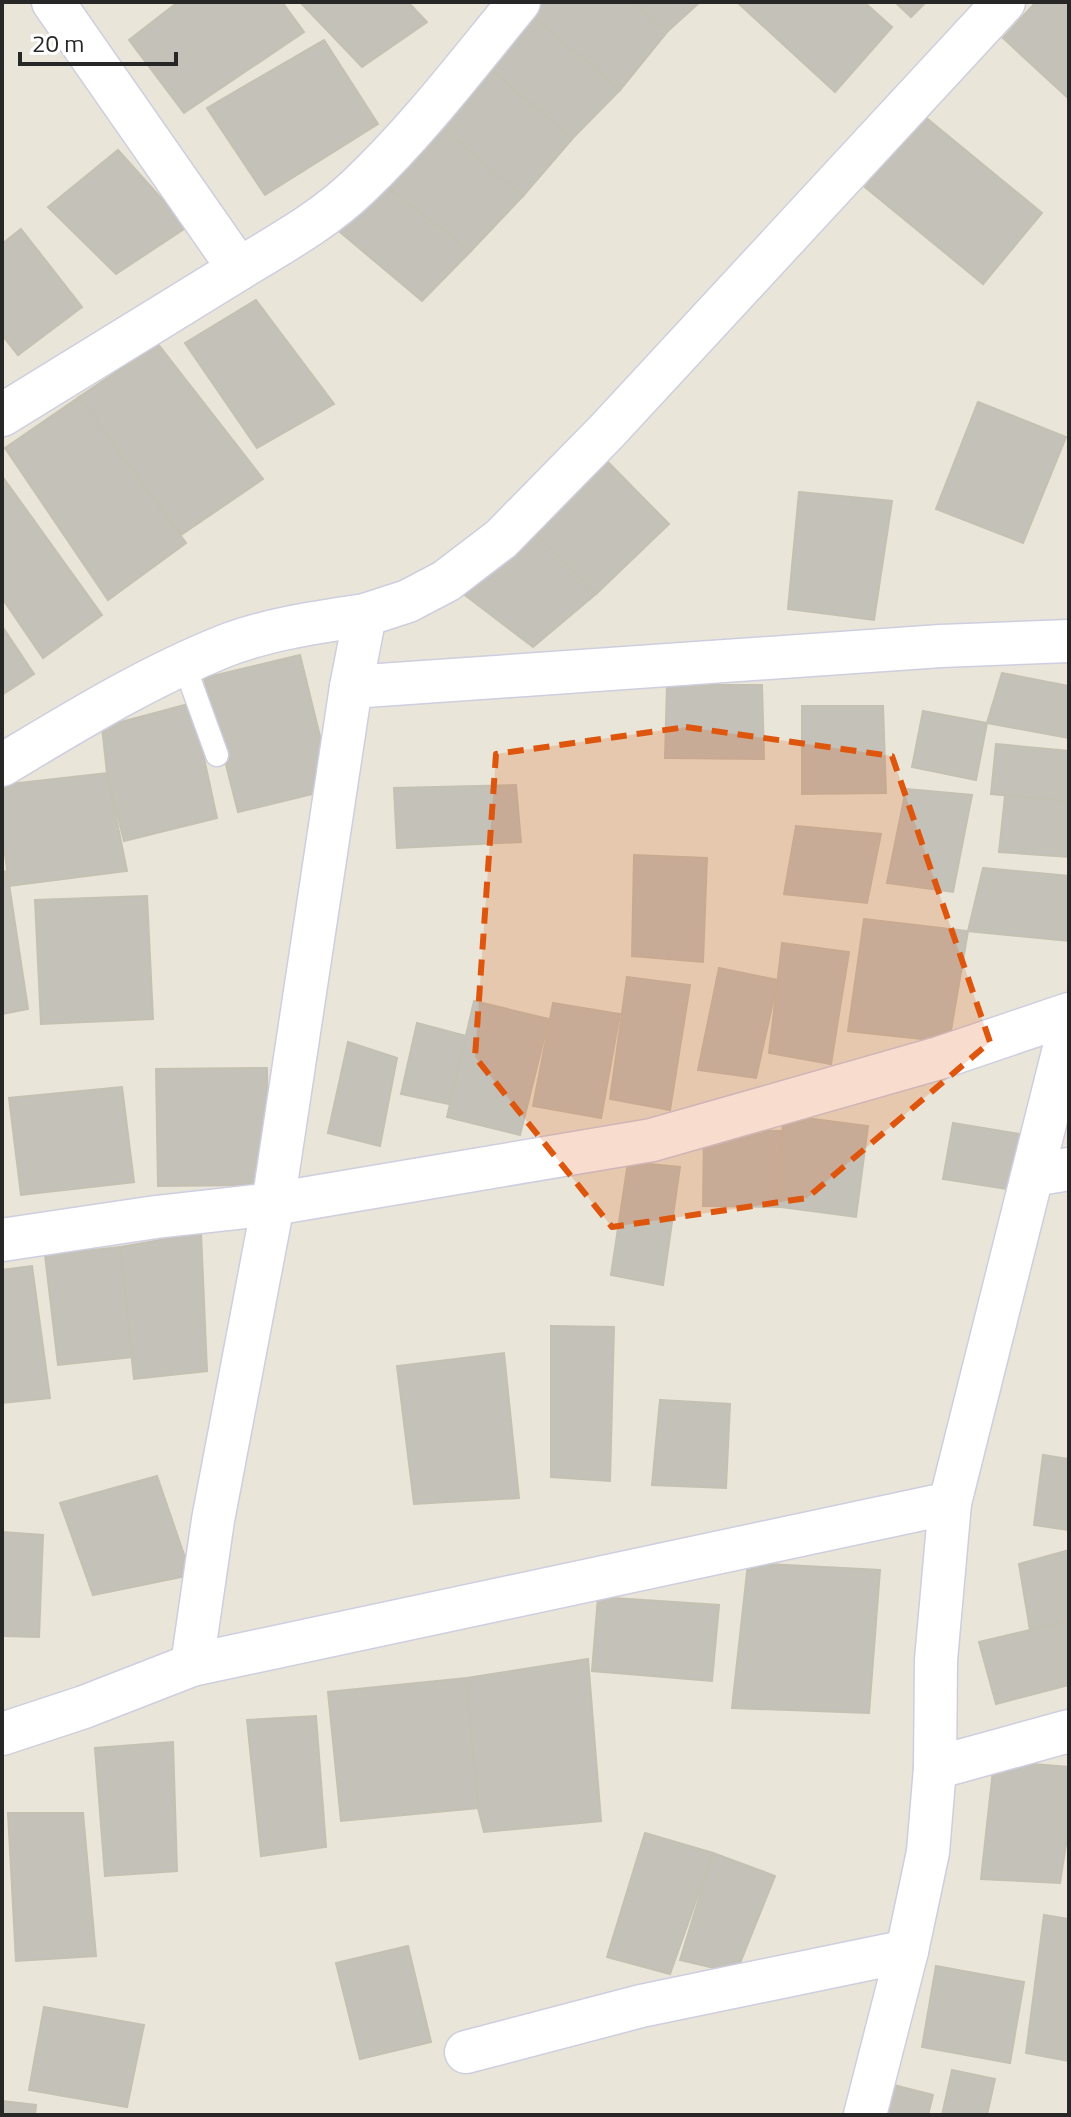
<svg xmlns="http://www.w3.org/2000/svg" width="1071" height="2117" font-family="'Titillium Web',sans-serif">
<style>
.building{fill:#c4c1b8;stroke:#c4c0b2;stroke-width:2}
.lines{fill:none;stroke-linecap:round;stroke-linejoin:round}
.lane-casing{stroke:#cecee0;stroke-width:25}
.street-casing{stroke:#cecee0;stroke-width:45}
.lane{stroke:#fff;stroke-width:22}
.street{stroke:#fff;stroke-width:42}
.marked{fill:#de560d;fill-opacity:0.2;stroke:#de560d;stroke-width:6;stroke-dasharray:16 10;stroke-linejoin:round}
</style>
<rect width="100%" height="100%" fill="#e9e5d8"/>
<g class="building">
<path d="M178 2H282L304 32 184 113 129 40Z"/>
<path d="M300 2H408L427 22 362 67Z"/>
<path d="M540 2H634L668 31 620 90 530 15Z"/>
<path d="M634 2H700L668 31Z"/>
<path d="M737 2H864L892 27 835 92Z"/>
<path d="M895 2H926L911 17Z"/>
<path d="M1036 2H1069V99L1003 38Z"/>
<path d="M530 15 620 90 572 139 483 63Z"/>
<path d="M324 40 378 124 265 195 207 108Z"/>
<path d="M483 63 572 139 523 196 434 121Z"/>
<path d="M924 116 1042 213 983 284 865 187Z"/>
<path d="M434 121 523 196 471 251 383 184Z"/>
<path d="M118 150 187 227 116 274 48 207Z"/>
<path d="M383 184 471 251 422 301 334 227Z"/>
<path d="M21 229 82 307 18 355 2 335V244Z"/>
<path d="M256 300 334 404 257 448 185 343Z"/>
<path d="M158 344 263 479 181 535 79 397Z"/>
<path d="M79 397 186 543 108 600 5 448Z"/>
<path d="M978 402 1066 437 1023 543 936 509Z"/>
<path d="M601 455 669 524 596 594 528 526Z"/>
<path d="M2 476 102 615 43 658 2 598Z"/>
<path d="M799 492 892 501 874 620 788 609Z"/>
<path d="M528 526 596 594 533 647 462 593Z"/>
<path d="M2 626 34 674 2 695Z"/>
<path d="M300 655 333 789 238 812 204 678Z"/>
<path d="M1002 673 1069 686V738L987 723Z"/>
<path d="M667 685H762L764 759 665 758Z"/>
<path d="M192 703 217 818 124 841 107 773 102 727Z"/>
<path d="M802 706H883L886 793 802 794Z"/>
<path d="M923 711 987 723 976 780 912 767Z"/>
<path d="M996 744 1069 751V801L991 794Z"/>
<path d="M107 773 127 871 9 886 2 830V785Z"/>
<path d="M516 785 521 842 397 848 394 788Z"/>
<path d="M906 789 972 795 953 892 887 883Z"/>
<path d="M1005 796 1069 801V857L999 852Z"/>
<path d="M796 826 881 834 867 903 784 894Z"/>
<path d="M634 855 707 858 703 962 632 956Z"/>
<path d="M983 868 1069 876V941L968 931Z"/>
<path d="M7 871 28 1009 2 1014V872Z"/>
<path d="M147 896 153 1019 41 1024 35 900Z"/>
<path d="M864 919 968 931 949 1042 848 1031Z"/>
<path d="M782 943 849 952 831 1064 769 1053Z"/>
<path d="M719 968 778 980 756 1078 698 1070Z"/>
<path d="M627 977 690 985 670 1110 610 1099Z"/>
<path d="M474 1001 549 1019 520 1135 447 1117Z"/>
<path d="M553 1003 620 1014 601 1118 533 1106Z"/>
<path d="M417 1023 466 1036 449 1104 401 1094Z"/>
<path d="M348 1042 397 1058 380 1146 328 1133Z"/>
<path d="M267 1068 268 1185 158 1186 156 1069Z"/>
<path d="M122 1087 134 1182 21 1195 9 1098Z"/>
<path d="M783 1115 868 1126 856 1217 780 1207Z"/>
<path d="M953 1123 1026 1135 1019 1191 943 1179Z"/>
<path d="M704 1130 781 1131 780 1207 703 1206Z"/>
<path d="M628 1162 680 1167 663 1285 611 1275Z"/>
<path d="M201 1233 207 1371 134 1379 120 1247Z"/>
<path d="M120 1247 132 1357 58 1365 45 1255Z"/>
<path d="M32 1266 50 1398 2 1403V1270Z"/>
<path d="M551 1326 614 1327 610 1481 551 1477Z"/>
<path d="M504 1353 519 1498 414 1504 397 1366Z"/>
<path d="M660 1400 730 1404 726 1488 652 1485Z"/>
<path d="M1043 1455 1069 1459V1530L1034 1525Z"/>
<path d="M157 1476 191 1575 93 1595 60 1503Z"/>
<path d="M2 1532 43 1535 39 1637 2 1636Z"/>
<path d="M1069 1550V1621L1030 1630 1019 1564Z"/>
<path d="M748 1563 880 1570 869 1713 732 1708Z"/>
<path d="M598 1597 719 1605 712 1681 592 1671Z"/>
<path d="M1069 1621V1685L996 1704 979 1642Z"/>
<path d="M588 1659 601 1821 484 1832 478 1808 466 1678Z"/>
<path d="M466 1678 478 1808 341 1821 328 1692Z"/>
<path d="M316 1716 326 1847 261 1856 247 1720Z"/>
<path d="M173 1742 177 1871 105 1876 95 1748Z"/>
<path d="M994 1761 1069 1767V1825L1060 1883 981 1879Z"/>
<path d="M8 1813H83L96 1956 16 1961Z"/>
<path d="M645 1833 713 1853 670 1974 607 1957Z"/>
<path d="M713 1853 775 1876 736 1973 680 1960Z"/>
<path d="M1044 1915 1069 1919V2061L1026 2053Z"/>
<path d="M408 1946 431 2042 360 2059 336 1963Z"/>
<path d="M936 1966 1024 1982 1010 2063 922 2047Z"/>
<path d="M44 2007 144 2025 127 2107 29 2090Z"/>
<path d="M952 2070 995 2079 987 2115H942Z"/>
<path d="M886 2083 933 2095 928 2115H878Z"/>
<path d="M2 2101 36 2105 35 2115H2Z"/>
</g>
<g class="lines">
<g class="lane-casing">
<path id="lane" d="M184 664 217 755"/>
</g>
<g class="street-casing">
<g id="street">
<path d="M53 2 239 269C280 244 324 220 359 186 418 130 468 64 519 2"/>
<path d="M2 415 239 269"/>
<path d="M365 615 408 601 446 581 501 539 607 431 1004 2"/>
<path d="M351 687 941 646 1069 641"/>
<path d="M2 765C74 722 145 678 222 647 267 629 318 622 365 615L351 687 273 1204 213 1520 192 1665"/>
<path d="M1033 1175 1069 1169"/>
<path d="M2 1240 156 1217 273 1204 652 1140 939 1058 1069 1014"/>
<path d="M2 1734 84 1707 192 1665 950 1503"/>
<path d="M935 1768 1069 1731"/>
<path d="M466 2052 641 2006 907 1951"/>
<path d="M865 2115 907 1951 928 1852 935 1768 936 1660 950 1503 1069 1028"/>
</g>
</g>
<use href="#lane" class="lane"/>
<use href="#street" class="street"/>
</g>
<path class="marked" d="M686 727 892 756 990 1042 807 1198 612 1227 475 1057 496 754Z"/>
<rect width="1071" height="2117" fill="none" stroke="#272727" stroke-width="8"/>
<path d="M20 52v12h156v-12" fill="none" stroke="#272727" stroke-width="4"/>
<text x="32" y="52" font-size="24" fill="#272727" stroke="#ffffff" stroke-width="6" paint-order="stroke">20 m</text>
</svg>
